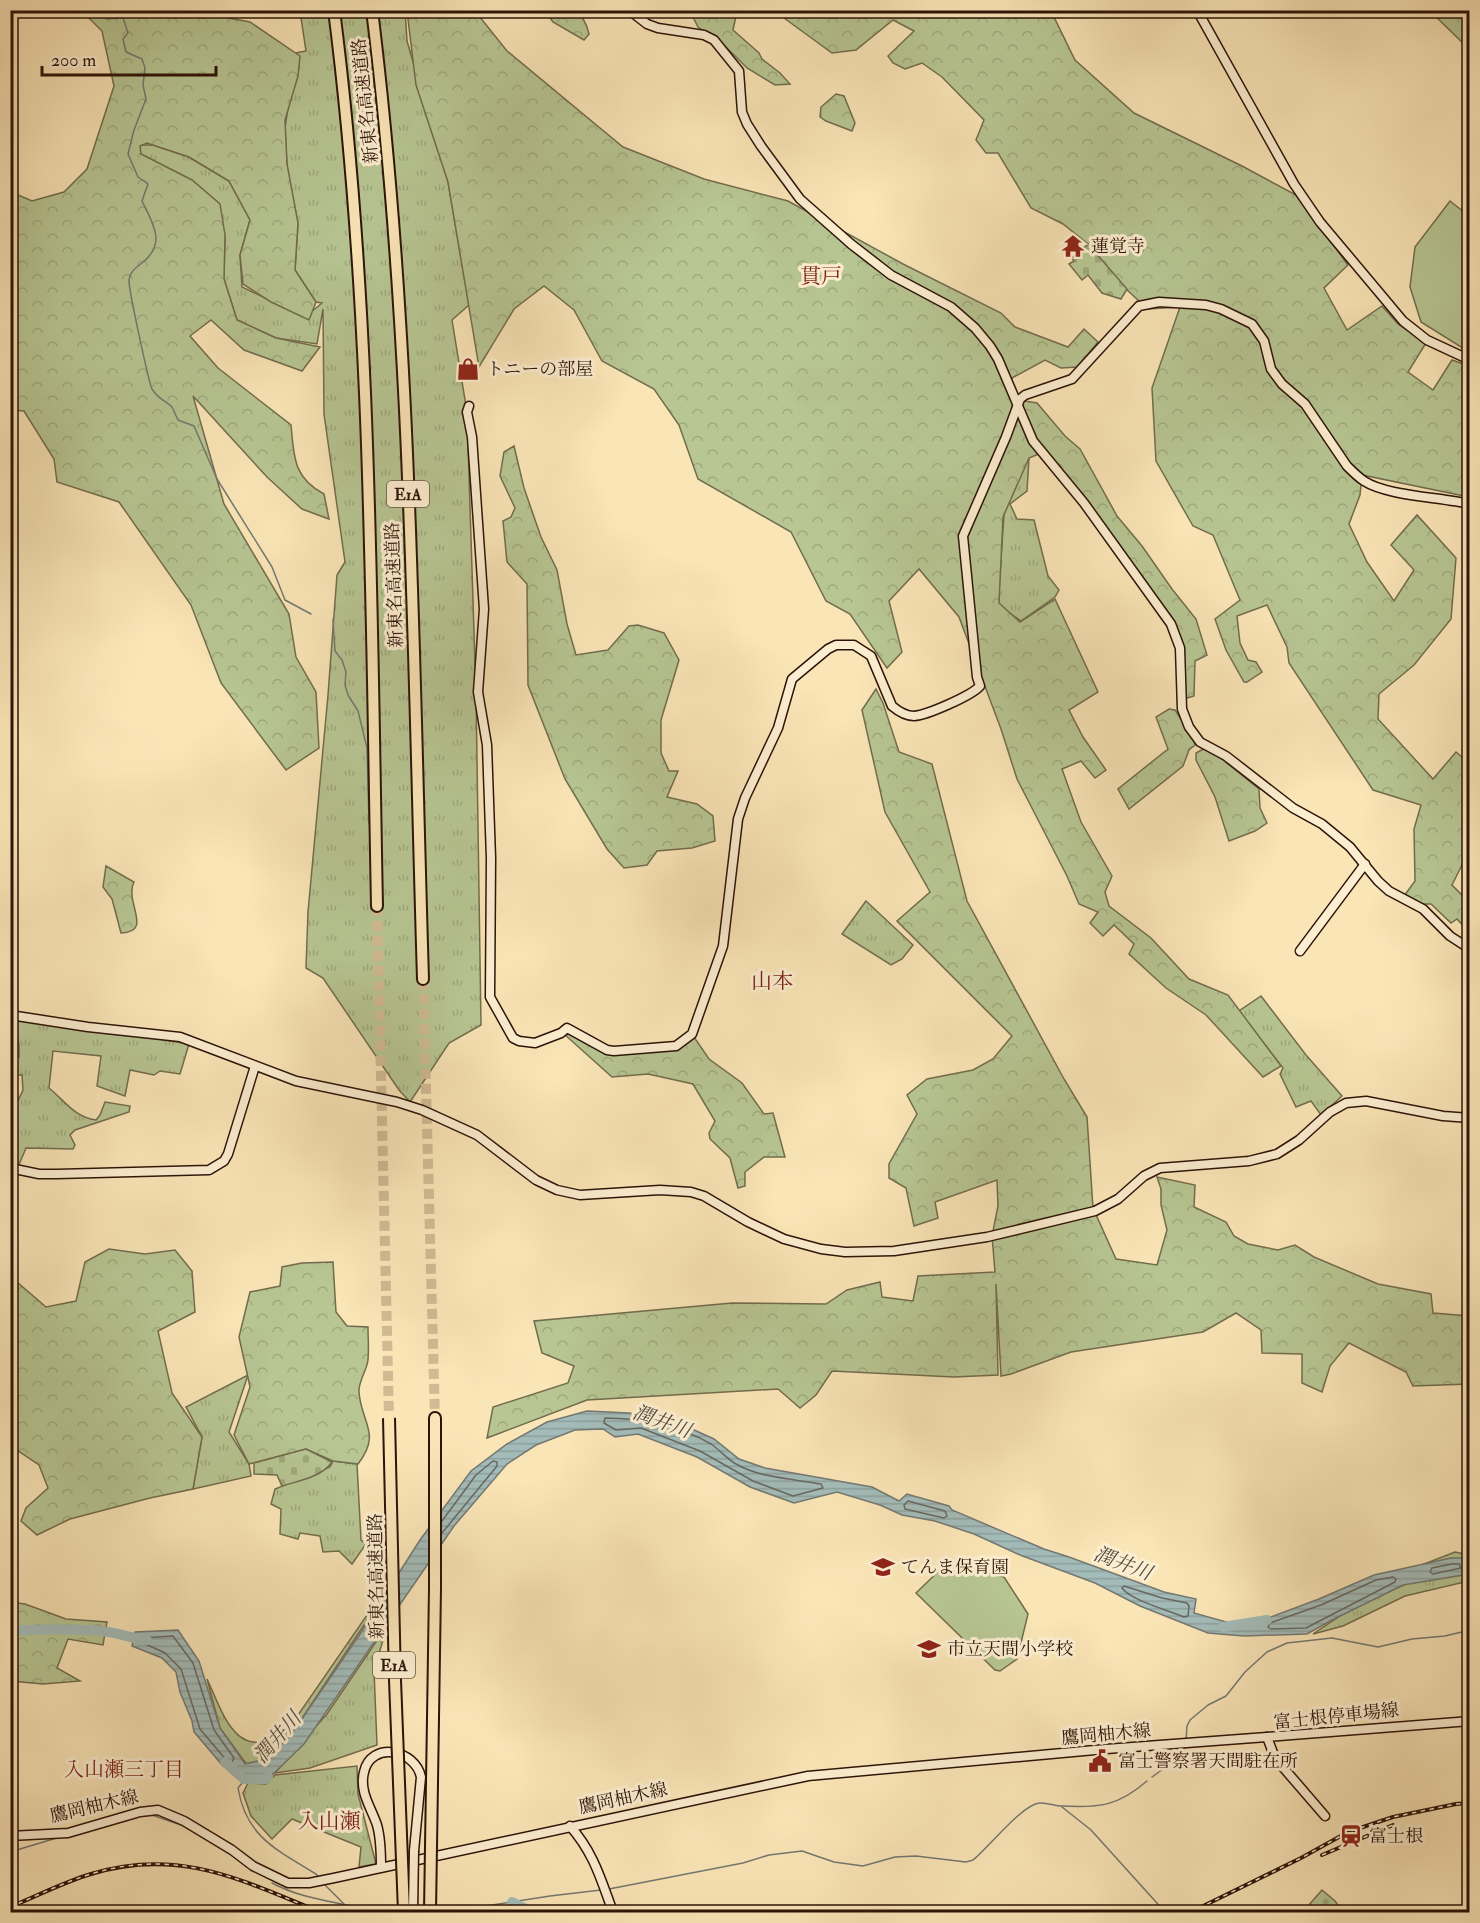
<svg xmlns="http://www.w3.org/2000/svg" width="1480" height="1923" font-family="'IM FELL Double Pica','Noto Serif JP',serif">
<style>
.grass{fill:url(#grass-tufts);stroke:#726c4e;stroke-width:1.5}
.forest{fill:url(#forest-crowns);stroke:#726c4e;stroke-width:1.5}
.cemetery{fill:url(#cemetery-stones);stroke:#726c4e;stroke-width:1.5}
.garden{fill:#b7c693;stroke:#726c4e;stroke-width:1.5}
.water{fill:url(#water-rules);stroke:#747872;stroke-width:1.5}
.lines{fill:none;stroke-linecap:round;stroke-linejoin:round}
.shore{stroke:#686860;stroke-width:1.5}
.stream{stroke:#747872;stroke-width:1.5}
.river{stroke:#a3bcb9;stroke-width:10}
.highway-tunnel{stroke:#d1bb94;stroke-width:10;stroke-dasharray:10 5;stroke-linecap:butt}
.secondary-casing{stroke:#2d1308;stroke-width:11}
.highway-casing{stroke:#2d1308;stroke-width:14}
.secondary{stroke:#fceed0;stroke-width:8}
.highway{stroke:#fae5b7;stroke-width:10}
.rail-casing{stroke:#2d1308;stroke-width:4}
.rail{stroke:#fceed0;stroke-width:1.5;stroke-dasharray:4.5;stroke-linecap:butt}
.secondary-bridge-casing{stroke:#2d1308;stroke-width:11;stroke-linecap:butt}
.highway-bridge-casing{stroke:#2d1308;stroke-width:14;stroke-linecap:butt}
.secondary-bridge{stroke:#fceed0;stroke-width:8}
.highway-bridge{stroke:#fae5b7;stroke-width:10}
.labels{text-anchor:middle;stroke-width:6;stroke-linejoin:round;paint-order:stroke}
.shield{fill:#fceed0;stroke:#6b5544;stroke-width:1.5}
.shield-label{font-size:16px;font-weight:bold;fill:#2d1308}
.street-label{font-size:18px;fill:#2d1308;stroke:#fceed0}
.poi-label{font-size:18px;fill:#2d1308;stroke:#fceed0;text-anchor:start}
.water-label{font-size:20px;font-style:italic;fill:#564e46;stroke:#fceed0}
.neighbourhood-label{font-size:20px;fill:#7a1f14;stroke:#fceed0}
.quarter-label{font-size:21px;fill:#7a1f14;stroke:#fceed0}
</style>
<defs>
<pattern id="grass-tufts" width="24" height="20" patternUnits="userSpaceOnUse" patternTransform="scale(1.5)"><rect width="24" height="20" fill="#b7c693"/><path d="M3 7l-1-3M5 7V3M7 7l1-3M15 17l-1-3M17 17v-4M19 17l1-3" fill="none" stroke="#9ea97d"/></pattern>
<pattern id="forest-crowns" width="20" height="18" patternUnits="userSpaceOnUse" patternTransform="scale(1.5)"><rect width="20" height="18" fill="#b7c693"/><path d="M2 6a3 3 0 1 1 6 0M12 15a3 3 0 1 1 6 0" fill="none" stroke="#9ea97d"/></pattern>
<pattern id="cemetery-stones" width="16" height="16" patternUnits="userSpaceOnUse" patternTransform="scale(1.5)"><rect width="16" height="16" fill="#b7c693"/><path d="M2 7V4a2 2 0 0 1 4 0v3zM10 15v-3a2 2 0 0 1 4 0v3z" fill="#9ea97d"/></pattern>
<pattern id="water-rules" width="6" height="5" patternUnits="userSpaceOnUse" patternTransform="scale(1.5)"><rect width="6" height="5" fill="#a3bcb9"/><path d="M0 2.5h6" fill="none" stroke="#8da19e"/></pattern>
</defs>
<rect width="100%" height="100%" fill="#fae5b7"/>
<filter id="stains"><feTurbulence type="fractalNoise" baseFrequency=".00333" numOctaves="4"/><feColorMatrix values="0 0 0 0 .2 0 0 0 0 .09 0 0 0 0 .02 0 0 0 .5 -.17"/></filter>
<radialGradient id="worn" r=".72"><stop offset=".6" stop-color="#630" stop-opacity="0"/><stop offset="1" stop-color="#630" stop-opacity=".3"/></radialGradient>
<g class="grass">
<path d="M300 11H405L407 41 448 182 469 305 452 320 467 412 476 695 481 1025 449 1043 410 1102 399 1090 323 978 306 968 308 912 328 695 337 575 345 562 324 414 323 309 317 344 276 338 237 320 224 279 225 235 140 154V145H153L189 157 229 181 250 220 240 255 242 287 305 317 322 303 316 302 295 270 298 224 287 167 285 128 296 53 306 51Z"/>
<path d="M1029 458 1027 491 1010 504 1017 519 1034 520 1048 576 1059 590 1055 597 1021 621 998 605 1004 515 1010 493Z"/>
<path d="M866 901 913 945 902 959 891 965 842 934Z"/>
<path d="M1261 996 1306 1055 1342 1096 1321 1115 1311 1101 1296 1107 1280 1074 1283 1068 1239 1011Z"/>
<path d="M14 1015 189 1044 180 1074 160 1071 154 1075 130 1070 125 1096 97 1086 101 1056 53 1051 49 1088C65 1101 74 1117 96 1120L100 1115 105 1102 130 1106 129 1112 75 1130 70 1135 75 1145 73 1149 26 1148 18 1167 11 1166V1115L23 1090 22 1075H17L11 1080V1051L19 1057V1045Z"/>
<path d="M248 1375 229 1432 249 1464 251 1476 193 1489 202 1437 186 1407Z"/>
<path d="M333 1461 357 1464 361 1540 366 1544 352 1564 339 1551 323 1552 320 1536 300 1533 298 1539 280 1534 281 1509 271 1504 275 1489 330 1467Z"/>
<path d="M382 1543 384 1595 291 1735 266 1759 247 1765 220 1728 207 1679C224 1715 235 1762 285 1734L374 1605V1547Z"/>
<path d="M1455 1552 1469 1555V1581L1405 1596 1343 1626 1313 1634 1349 1610 1406 1584 1416 1567Z"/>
<path d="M382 1633 384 1637 374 1670 377 1745 310 1768 275 1773 327 1714Z"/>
<path d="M357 1766 358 1794 376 1864 359 1867 361 1847 292 1819 272 1839 251 1816 243 1793 248 1783 266 1784 275 1775Z"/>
</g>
<g class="forest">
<path d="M785 10 1051 11 1075 60 1134 113 1242 166 1296 195 1348 265 1324 288 1347 330 1382 306 1398 324 1426 343 1408 372 1433 390 1452 360 1469 366V497L1362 475 1360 495 1349 524 1367 562 1394 601 1414 570 1391 545 1417 515 1456 558 1451 619 1414 665 1379 694 1378 719 1433 779 1456 752 1469 763V859L1464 861 1452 885 1469 902V932L1457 919 1451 923 1431 904H1420L1404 896 1415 881 1414 829 1421 805 1373 790 1289 663 1287 647 1267 605 1237 616 1240 643 1248 660 1256 662 1262 672 1247 682H1244L1226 650 1215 619 1240 600 1213 535 1193 526 1156 461 1152 388 1180 307 1148 309 1127 290 1088 244 1063 224 1031 208 998 153H986L976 140 984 120 942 77 922 63 905 69 893 63 888 56 914 31 893 20 856 50 832 53 784 18Z"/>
<path d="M82 11H190L250 22 300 56 298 76 285 120 287 164 298 223 295 270 316 302 309 320 271 302 243 284 240 255 250 220 229 181 189 157 147 143 140 146 141 154 192 180 220 204 225 235 224 279 237 320 276 338 320 347 302 371 244 350 211 320 190 336 218 368 291 425C294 456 293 478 324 494L329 519 302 509 267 477 193 396 224 504 289 614 296 657 316 692 319 748 286 770 221 683 191 605 119 502 57 482 54 459 24 411 11 410V192L32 201 64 192 87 169 114 86 102 31Z"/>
<path d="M407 11H475L507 51 623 147 704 179 788 201 903 264 1001 313 1015 327 1068 347 1084 329 1098 342 1077 367 1061 368 1045 360 1012 378 1013 402 1010 417 1025 401 1037 403 1065 436 1080 449 1117 516 1142 546 1172 589 1196 619 1207 655 1195 661 1194 696 1184 699 1182 640 1141 578 1046 451 1029 458 1003 517 999 603 1020 622 1055 599 1098 692 1069 710 1083 737 1106 770 1095 778 1081 761 1062 769 1081 822 1112 876 1105 892 1109 906 1151 938 1189 979 1228 995 1281 1066 1263 1077 1206 1015 1166 988 1129 954 1134 944 1114 925 1103 936 1090 923 1098 912 1079 904 1067 876 1017 779 1001 729 959 617 919 569 889 601 902 652 887 668 850 614 826 601 791 532 698 479 679 425 654 389 602 361 574 310 544 286 514 309 479 367 448 182 416 85Z"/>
<path d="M545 11C569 10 582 5 589 34L584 40 553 22Z"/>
<path d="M690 11H737L733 30 759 53 762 59 780 73 790 84 775 85 747 68 722 43 698 27Z"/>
<path d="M1431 11H1469V49L1431 12Z"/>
<path d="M836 94 844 96 855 123 852 131 826 121 820 117 821 107Z"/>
<path d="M514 446 524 488 541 537 557 570 567 624 576 655 608 650 629 626 638 625 664 633 679 660 661 720V753L669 771H678L667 797 697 804 713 816 715 841 692 848 657 851 647 865 624 868 607 849 565 779 528 685 527 584 507 562 503 521 511 517 515 508 500 476 504 452Z"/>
<path d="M876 689 883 703 899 752 932 764 967 901 1064 1079 1087 1117 1093 1208 1116 1259 1157 1265 1167 1230 1161 1205V1189L1157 1177 1195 1185 1194 1207 1226 1222 1234 1236 1248 1244 1278 1250 1295 1245 1314 1257 1378 1284 1431 1294 1433 1313 1469 1316V1384L1413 1386 1406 1372 1349 1343 1330 1366 1322 1392 1302 1383V1354L1262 1353 1261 1330 1236 1313 1203 1332 1071 1352 1011 1374 1001 1376 996 1284 998 1375 954 1377 832 1371 816 1395 800 1408 778 1389 587 1400 487 1438 493 1407 568 1383 574 1366 542 1353 534 1321 732 1303 826 1304 847 1290 880 1282 882 1297 913 1301 918 1276 995 1272 992 1236 998 1206 997 1180 935 1202 938 1218 914 1226 906 1188 889 1178V1164L917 1114 907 1095 927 1079 973 1070 993 1059 1012 1036 897 921 930 892 885 812 862 710Z"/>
<path d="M1169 709 1175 710 1194 739 1195 745 1189 750 1183 766 1129 809 1118 789 1168 749 1156 717Z"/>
<path d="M1207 747 1259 789 1260 808 1267 823 1255 831 1229 841 1215 797 1196 760V753Z"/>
<path d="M106 866 134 882C124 902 154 932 121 933L112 899 103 887Z"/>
<path d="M571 1030 614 1051 676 1046 692 1034 709 1059 742 1083 764 1114 773 1113 785 1157H764L745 1172V1186L738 1188 730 1158 710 1139 709 1133 715 1121 693 1084 648 1074 612 1077 564 1034Z"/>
<path d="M109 1249 145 1254 175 1250 192 1271 195 1312 158 1331 172 1393 202 1437 193 1489 150 1498 70 1519 37 1535 21 1521 26 1508 48 1488 39 1465 11 1446V1277L46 1307 76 1301 85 1262Z"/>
<path d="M333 1262 336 1312 347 1326 368 1327C368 1337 369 1349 368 1360 367 1370 358 1382 359 1392 361 1423 382 1433 358 1464L333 1461 306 1449 249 1464 234 1435 250 1387 239 1337 250 1292 280 1286 282 1267 302 1263Z"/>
<path d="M10 1602 25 1604 66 1619 107 1622 103 1645 68 1639 57 1668 80 1681 43 1684 11 1681Z"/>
</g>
<g class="cemetery">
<path d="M1088 244 1127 289 1121 299 1102 293 1088 275 1082 280 1069 264 1074 261 1072 258Z"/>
<path d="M306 1449 332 1462C322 1477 298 1481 282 1486L277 1475 254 1474V1463Z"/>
<path d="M1322 1890 1335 1901 1343 1912H1313L1308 1906Z"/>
</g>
<g class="garden">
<path d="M1450 201 1469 216V347H1461L1421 322 1410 287 1415 247Z"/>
<path d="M947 1563 1004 1577 1028 1614 1017 1659 1000 1671 995 1670 916 1593Z"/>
</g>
<path class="water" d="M587 1411 629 1413 683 1425 714 1439 739 1459 765 1468 872 1487 899 1501 907 1494 949 1506 952 1510 1044 1549 1069 1557 1164 1592 1196 1599 1194 1613 1244 1627 1319 1599 1374 1575 1451 1558H1469V1574L1403 1585 1332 1620 1307 1634 1244 1636 1208 1633 1140 1606 1095 1583 1020 1555 974 1534 935 1521 902 1515 880 1505 837 1492 794 1503 750 1487 697 1457 638 1434 615 1437 603 1429 575 1430 536 1445 507 1464 454 1526 304 1744 265 1782 223 1766 194 1732 192 1721 180 1692 176 1672 162 1658 132 1646 135 1632 178 1630 199 1661 220 1728 245 1764 266 1759 291 1735 360 1634 420 1540 471 1471 507 1444 547 1422Z"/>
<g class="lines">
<g class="shore">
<path d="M605 1418C639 1418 681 1426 711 1444 720 1450 727 1459 736 1464 760 1478 794 1479 821 1484L823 1488 793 1496 753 1481 700 1451 641 1428 616 1430 604 1423Z"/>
<path d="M908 1501 945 1511 947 1516 944 1518 905 1509 904 1505Z"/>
<path d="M442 1521 476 1475 493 1461 497 1462V1466L442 1533"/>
<path d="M1452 1564H1459L1461 1568 1433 1574 1430 1572 1432 1568Z"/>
<path d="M1393 1577 1396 1579 1395 1582 1306 1628 1271 1629 1268 1627 1270 1623 1321 1605 1376 1580Z"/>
<path d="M1124 1586 1162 1598 1187 1603 1189 1606 1188 1616 1184 1617C1168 1610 1132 1601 1122 1588Z"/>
<path d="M173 1636 193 1663 214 1730 234 1758 232 1762 227 1761 200 1729 181 1669 165 1653 139 1641 142 1638Z"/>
</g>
<g class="stream">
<path d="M93 10 106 19 123 18 128 33 123 39 126 52 142 59 145 68 143 85 146 99 134 130 128 154 138 177 148 184 142 201C153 224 167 243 142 263 135 268 130 272 129 280 128 287 149 383 152 389 159 400 166 401 172 407 174 411 176 416 178 420L194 426 217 479 272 567 285 600 311 614"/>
<path d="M333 619 335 651 342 660 346 672 345 685 348 695 358 711 367 748 369 823"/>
<path d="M1186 1740 1187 1726 1190 1720 1208 1705 1226 1696 1245 1672 1267 1652 1287 1643 1332 1638 1378 1647 1412 1639 1445 1636 1470 1630"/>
<path d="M1152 1777 1178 1758 1186 1745"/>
<path d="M244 1779 243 1782 238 1788C246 1837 277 1850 316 1874L319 1878"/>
<path d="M1062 1807 1091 1830 1165 1912"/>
<path d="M152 1815 184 1826"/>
<path d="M193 1831 205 1839"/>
<path d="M10 1852 60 1837"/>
<path d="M272 1883C306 1901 339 1901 374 1912"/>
<path d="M324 1884 344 1904"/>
<path d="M609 1889 743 1863 769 1855 802 1851 834 1862 863 1866 895 1857 916 1856 966 1862 973 1860C988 1848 1022 1805 1039 1803 1046 1802 1055 1806 1062 1806 1100 1808 1118 1806 1147 1781"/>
<path d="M447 1912 550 1896 601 1890"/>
</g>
<g class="river">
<path d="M1223 1627 1267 1620"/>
<path d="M10 1631C41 1629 71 1628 100 1631 116 1632 130 1638 147 1640"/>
<path d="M225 1762 244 1779H266L268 1777"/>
<path d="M512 1902 532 1912"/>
</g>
<g class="highway-tunnel">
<path d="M377 906 389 1418"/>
<path d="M423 979 435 1418"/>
</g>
<g class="secondary-casing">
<g id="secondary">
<path d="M629 10 647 24 658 28 704 35 714 40 739 71 742 112 747 124 761 146 800 199 851 244 891 275 951 307 975 328 990 346 998 359 1033 441 1084 503 1171 624 1180 648 1182 709 1189 727 1200 742 1226 756 1293 808 1322 824 1350 847 1378 881 1389 891 1423 909 1450 936 1470 949"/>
<path d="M1197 10 1294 184 1320 222 1403 321 1427 340 1470 360"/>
<path d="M469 406 467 412 472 437 484 609 478 692 487 745 491 858 490 997 513 1038 519 1041 535 1043 561 1033 567 1028 607 1050 614 1051 676 1046 692 1034 723 946 738 819 745 798 778 728 792 679 828 649 836 645H854L871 656 892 706C898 711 906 716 914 716 927 715 971 696 980 686L977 677 963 536 1006 437 1020 399 1025 395 1072 379 1139 306 1159 302 1206 305 1221 309 1252 324 1264 341 1271 369 1282 384 1305 404 1347 466C1352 471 1358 477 1364 481 1387 496 1440 497 1470 504"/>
<path d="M1300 951 1365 864"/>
<path d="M10 1015 88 1027 180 1037 296 1081 397 1102 422 1110 477 1135 536 1180 557 1190 580 1195 660 1190 691 1192 704 1196 748 1222 784 1239 821 1249 845 1252 894 1251 987 1237 1095 1211 1118 1199 1144 1176 1160 1168 1249 1161 1277 1154 1299 1140 1330 1112 1346 1103 1366 1101 1443 1116 1470 1118"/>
<path d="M10 1168 39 1174H57L209 1170 224 1161 228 1154 255 1066"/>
<path d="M1325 1816 1275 1758 1267 1737 1470 1721"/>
<path d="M570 1826C594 1853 601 1880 613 1912"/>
<path d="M10 1836 68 1833 140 1812 158 1810 184 1821 232 1850 253 1866 288 1883H309L334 1878 808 1776 1106 1749 1267 1737"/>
<path d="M381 1867C381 1853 381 1839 377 1825 371 1807 359 1792 364 1772 371 1741 415 1749 421 1777L414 1851"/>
</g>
</g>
<g class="highway-casing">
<g id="highway">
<path d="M334 10C372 307 371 607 377 906"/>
<path d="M372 10C412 332 413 656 423 979"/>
<path d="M435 1418V1588"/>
</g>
</g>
<use href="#secondary" class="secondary"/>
<use href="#highway" class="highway"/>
<g class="rail-casing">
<g id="rail">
<path d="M1322 1855 1393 1825"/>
<path d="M10 1907C37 1896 64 1882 91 1874 179 1847 241 1880 320 1912"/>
<path d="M1191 1912 1301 1858 1348 1832 1393 1817 1456 1804 1470 1803"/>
</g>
</g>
<use href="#rail" class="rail"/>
<g class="secondary-bridge-casing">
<path id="secondary-bridge" d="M413 1912 414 1851"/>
</g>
<g class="highway-bridge-casing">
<g id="highway-bridge">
<path d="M389 1418 395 1680 404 1912"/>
<path d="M430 1912 435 1588"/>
</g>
</g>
<use href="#secondary-bridge" class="secondary-bridge"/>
<use href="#highway-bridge" class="highway-bridge"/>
</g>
<defs>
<g id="temple-bare" transform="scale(1.8)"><path d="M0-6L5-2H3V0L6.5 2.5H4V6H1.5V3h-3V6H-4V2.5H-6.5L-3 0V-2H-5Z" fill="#8f2418" stroke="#fceed0" stroke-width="2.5" paint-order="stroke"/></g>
<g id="shop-bare" transform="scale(1.8)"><path d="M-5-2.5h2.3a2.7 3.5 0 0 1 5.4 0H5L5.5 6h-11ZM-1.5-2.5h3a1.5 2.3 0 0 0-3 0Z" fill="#8f2418" stroke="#fceed0" stroke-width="2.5" paint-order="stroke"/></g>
<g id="school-bare" transform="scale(1.8)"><path d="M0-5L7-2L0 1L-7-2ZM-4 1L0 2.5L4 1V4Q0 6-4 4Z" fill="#8f2418" stroke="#fceed0" stroke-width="2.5" paint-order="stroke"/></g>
<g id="civic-bare" transform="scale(1.8)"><path d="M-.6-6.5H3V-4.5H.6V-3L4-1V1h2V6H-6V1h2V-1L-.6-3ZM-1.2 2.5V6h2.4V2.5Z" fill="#8f2418" stroke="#fceed0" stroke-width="2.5" paint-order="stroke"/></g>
<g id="station-bare" transform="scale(1.8)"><path d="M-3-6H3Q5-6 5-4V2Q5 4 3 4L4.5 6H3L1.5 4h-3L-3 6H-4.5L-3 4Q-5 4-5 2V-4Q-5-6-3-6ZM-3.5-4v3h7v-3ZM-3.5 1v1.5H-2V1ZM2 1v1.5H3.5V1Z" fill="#8f2418" stroke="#fceed0" stroke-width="2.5" paint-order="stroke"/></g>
</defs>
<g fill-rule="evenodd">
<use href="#temple-bare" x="1073" y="246"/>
<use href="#shop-bare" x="468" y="369"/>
<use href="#school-bare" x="883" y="1567"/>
<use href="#school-bare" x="929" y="1649"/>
<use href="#civic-bare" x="1100" y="1761"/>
<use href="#station-bare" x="1351" y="1836"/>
</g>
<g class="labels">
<g class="shield">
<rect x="387" y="481" width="42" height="26" rx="4.5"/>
<rect x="373" y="1652" width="42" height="26" rx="4.5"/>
</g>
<g class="shield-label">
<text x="408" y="500">E1A</text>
<text x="394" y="1671">E1A</text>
</g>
<g class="street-label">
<text transform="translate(365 101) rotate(-96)" y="6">新東名高速道路</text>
<text transform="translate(394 585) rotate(-92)" y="6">新東名高速道路</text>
<text transform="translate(376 1576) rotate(-91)" y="6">新東名高速道路</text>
<text transform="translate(1336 1716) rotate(-6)" y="6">富士根停車場線</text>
<text transform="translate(1106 1734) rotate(-5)" y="6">鷹岡柚木線</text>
<text transform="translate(623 1798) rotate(-12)" y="6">鷹岡柚木線</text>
<text transform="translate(94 1806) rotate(-13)" y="6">鷹岡柚木線</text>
</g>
<g class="poi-label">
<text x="1091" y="252">蓮覚寺</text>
<text x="486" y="375">トニーの部屋</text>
<text x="901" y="1573">てんま保育園</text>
<text x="947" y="1655">市立天間小学校</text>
<text x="1118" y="1767">富士警察署天間駐在所</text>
<text x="1369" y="1842">富士根</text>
</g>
<g class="water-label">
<text transform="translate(662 1421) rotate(20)" y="7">潤井川</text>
<text transform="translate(1123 1563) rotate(21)" y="7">潤井川</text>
<text transform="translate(277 1737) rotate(-49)" y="7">潤井川</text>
</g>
<g class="neighbourhood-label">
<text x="124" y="1776">入山瀬三丁目</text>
</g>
<g class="quarter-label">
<text x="821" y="283">貫戸</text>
<text x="772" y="988">山本</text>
<text x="329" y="1828">入山瀬</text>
</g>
</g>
<rect width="1480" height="1923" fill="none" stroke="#fae5b7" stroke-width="36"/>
<rect x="12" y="12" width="1456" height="1899" fill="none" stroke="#2d1308" stroke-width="3"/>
<rect x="18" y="18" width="1444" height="1887" fill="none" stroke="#2d1308" stroke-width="1.5"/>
<path d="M42 66v9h174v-9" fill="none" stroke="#2d1308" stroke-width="3"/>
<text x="51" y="66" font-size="18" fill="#2d1308" stroke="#fceed0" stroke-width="4.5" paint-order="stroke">200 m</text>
<rect width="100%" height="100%" filter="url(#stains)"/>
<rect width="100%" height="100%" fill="url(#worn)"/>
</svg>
